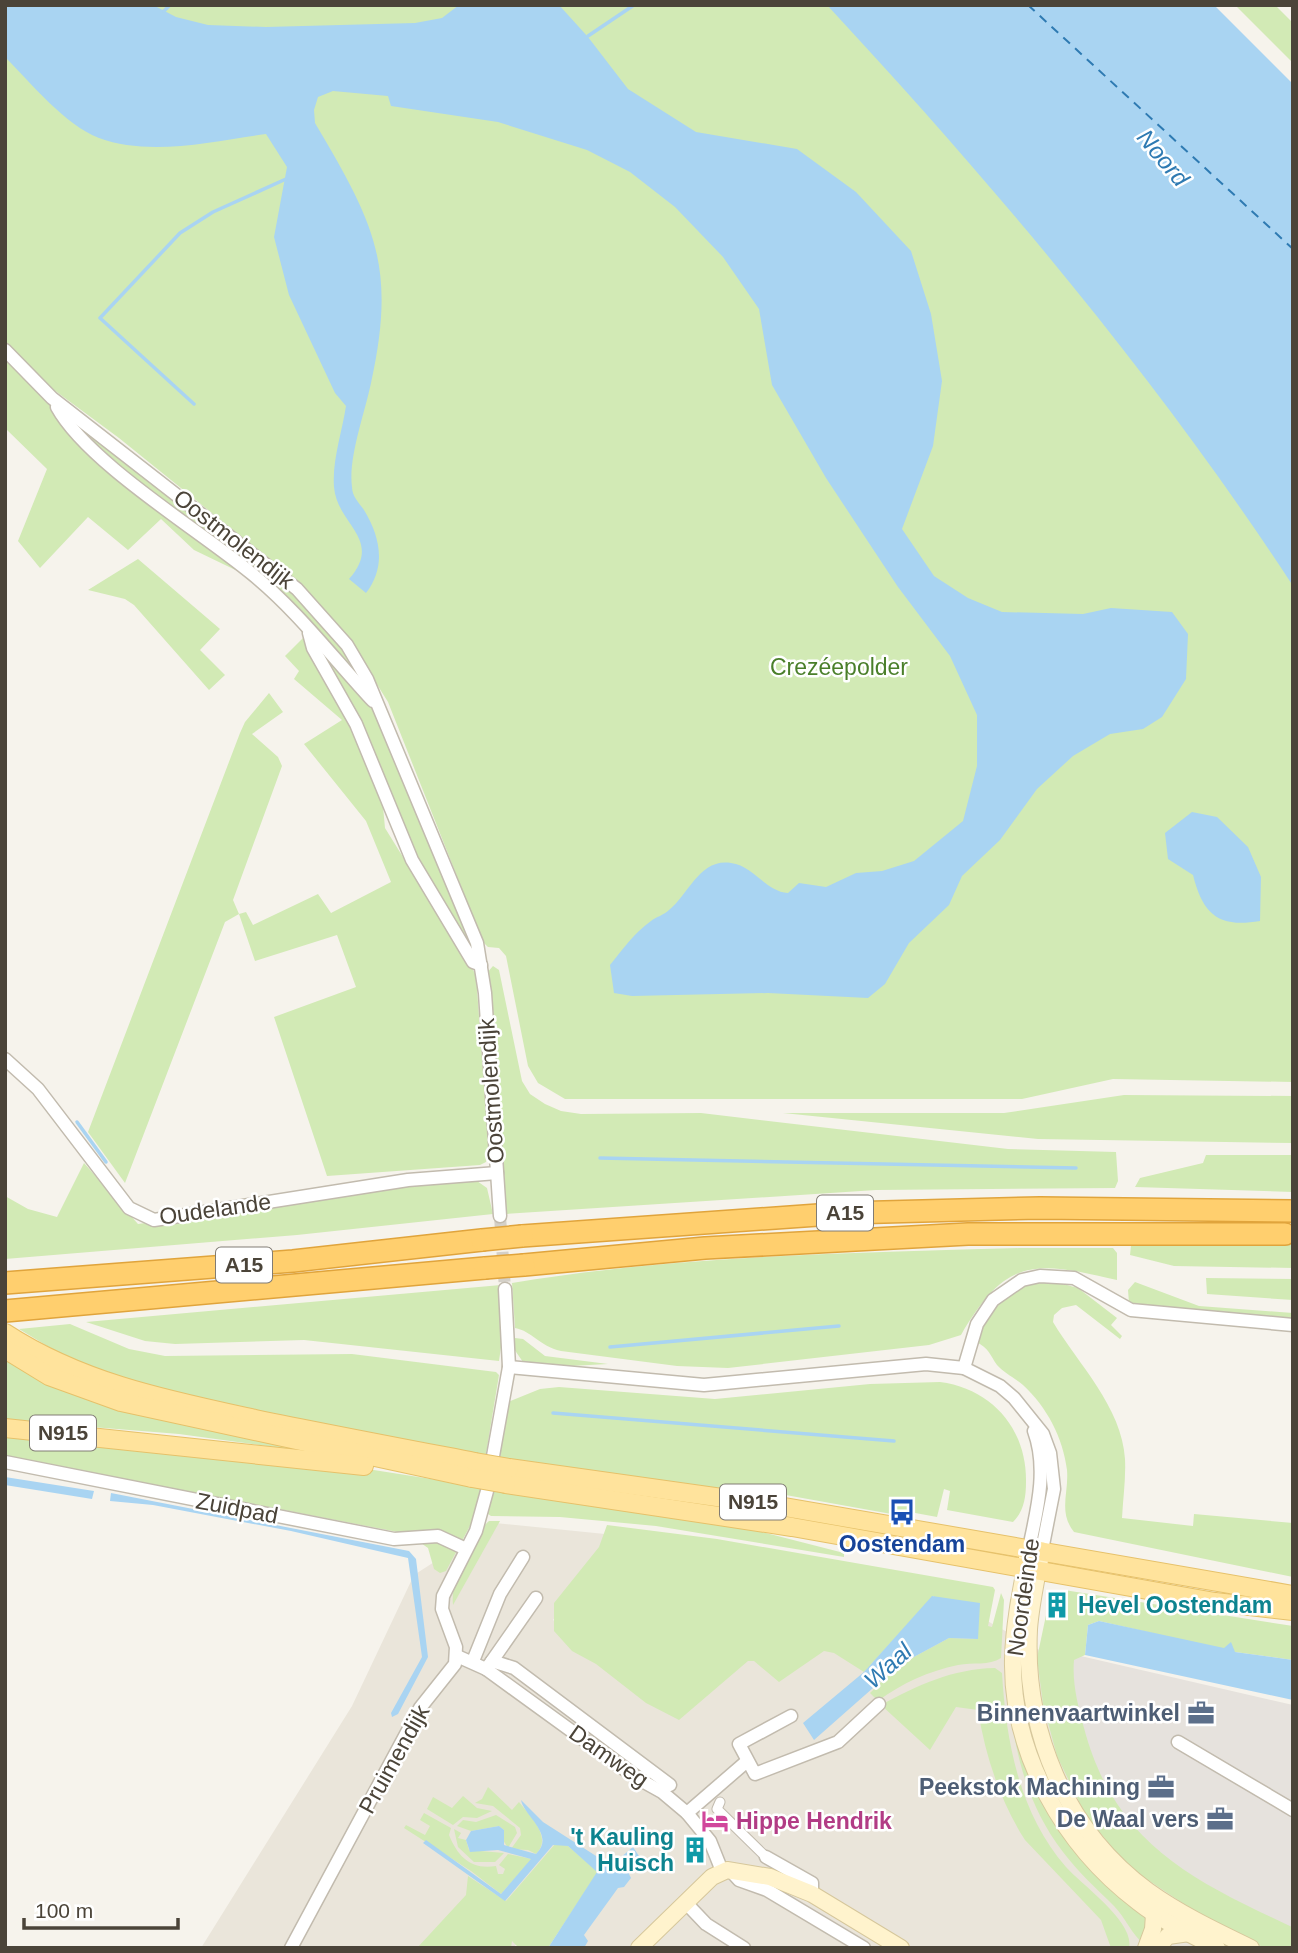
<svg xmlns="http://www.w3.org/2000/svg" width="1298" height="1953" font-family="Helvetica,sans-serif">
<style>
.residential{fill:#eae5da}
.industrial{fill:#e6e2dd}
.green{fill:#d2eab5}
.water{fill:#a9d4f2}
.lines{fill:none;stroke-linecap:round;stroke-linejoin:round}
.stream{stroke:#a9d4f2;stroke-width:3.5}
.ferry{stroke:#2e7ab2;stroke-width:2;stroke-dasharray:9 7;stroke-linecap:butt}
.minor-tunnel{stroke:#d4d0c8;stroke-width:12;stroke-dasharray:12 6;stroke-linecap:butt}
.pedestrian-casing{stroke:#c2bbae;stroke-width:11}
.minor-casing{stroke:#c2bbae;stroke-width:15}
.secondary-casing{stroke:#d6c79b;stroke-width:18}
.primary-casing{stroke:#e6c16a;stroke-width:20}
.motorway-casing{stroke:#e0a43c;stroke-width:24}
.pedestrian{stroke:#fff;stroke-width:9}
.minor{stroke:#fff;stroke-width:12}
.secondary{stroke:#fff3cd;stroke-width:16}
.primary{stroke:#ffe39c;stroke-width:18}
.motorway{stroke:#ffcf6e;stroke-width:21}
.primary-bridge-casing{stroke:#e6c16a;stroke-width:20;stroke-linecap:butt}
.motorway-bridge-casing{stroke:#e0a43c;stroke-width:24;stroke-linecap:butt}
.primary-bridge{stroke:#ffe39c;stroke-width:18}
.motorway-bridge{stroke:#ffcf6e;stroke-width:21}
.labels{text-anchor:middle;stroke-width:5;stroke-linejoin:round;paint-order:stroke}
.shield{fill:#fff;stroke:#817c74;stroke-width:2}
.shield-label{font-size:21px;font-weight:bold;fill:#4b4439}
.street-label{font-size:23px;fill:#4b4439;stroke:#fff}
.park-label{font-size:23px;fill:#4a7f2a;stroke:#fff}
.transit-label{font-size:23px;font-weight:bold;fill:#164399;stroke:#fff}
.culture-label{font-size:23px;font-weight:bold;fill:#0d838f;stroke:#fff;text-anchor:start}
.service-label{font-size:23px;font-weight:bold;fill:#4e5e75;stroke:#fff;text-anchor:end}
.hotel-label{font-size:23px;font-weight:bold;fill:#b23c85;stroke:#fff;text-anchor:start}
.water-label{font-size:24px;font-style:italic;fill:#2e7ab2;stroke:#fff}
</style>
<rect width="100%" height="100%" fill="#f6f3ec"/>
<path class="residential" d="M495 1523 615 1535 553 1620 679 1711 752 1651 811 1633 973 1613 1061 1662 1131 1834 1293 1935V1948H555L597 1888 587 1867 513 1948H201L352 1706 414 1575Z"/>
<path class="industrial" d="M1072 1654 1293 1705V1931L1163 1861 1119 1809 1087 1757 1071 1674Z"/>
<g class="green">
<path d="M5 5H836L1029 221 1293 573V1082L1113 1079 1022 1099H565L538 1083 528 1066 506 956 499 948 488 947 483 942 388 702 350 641 301 585 119 438 50 387 5 344Z"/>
<path d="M1235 5H1275L1293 23V63Z"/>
<path d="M5 358 108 467 252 578 194 550 161 519 128 550 88 517 40 568 18 541 47 469 5 428Z"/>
<path d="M72 419 266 566 328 627 366 683C273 589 160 516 72 419Z"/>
<path d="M138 559 220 629 200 650 225 675 209 690 134 605 125 599 88 590Z"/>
<path d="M304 637 350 718 382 796 385 828 476 975 489 1153 486 1162 480 1165 327 1176 274 1017 356 987 337 935 255 961 239 914 225 922 125 1183 88 1132 240 733 245 722 269 693 283 712 252 734 278 757 282 766 233 900 239 914 246 912 253 925 318 894 331 913 391 882 366 821 304 744 342 720 294 679 299 671 285 656Z"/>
<path d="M317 643 377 709 474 950 415 857Z"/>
<path d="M493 966 499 970 522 1081 530 1094 545 1104 561 1111 581 1114 701 1113 1008 1149 1116 1152 1118 1181 1115 1188 876 1190 506 1214 486 974Z"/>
<path d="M1124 1095 1293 1096V1143L1038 1139 783 1113H1004Z"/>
<path d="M1206 1155H1293V1192L1135 1187 1140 1178 1203 1163Z"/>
<path d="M84 1163 138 1224 453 1180 477 1181 487 1188 493 1214 297 1235 5 1259V1196L28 1209 57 1217Z"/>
<path d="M1293 1244V1268L1174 1266 1130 1255 1131 1246Z"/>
<path d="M1022 1248H1113L1117 1253V1280C1035 1261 1007 1256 961 1335L929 1345 728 1368 677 1366 561 1351C539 1346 532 1331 515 1328L512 1283C680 1255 852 1253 1022 1248Z"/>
<path d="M1206 1278 1293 1279V1300L1207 1294Z"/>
<path d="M1045 1279 1078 1288 1117 1318 1111 1325 1122 1336 1120 1339 1076 1305 1062 1308 1054 1315 1053 1322C1078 1364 1122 1407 1125 1459 1126 1478 1123 1499 1122 1518L1193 1526 1194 1514 1293 1523V1577L1074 1532C1058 1512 1069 1493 1067 1470 1063 1438 1047 1407 1023 1385 1015 1378 1004 1373 997 1365 990 1355 989 1348 976 1342 993 1300 1002 1292 1045 1279Z"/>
<path d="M1135 1282 1199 1306 1293 1313V1319L1141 1307 1129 1303 1128 1290Z"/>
<path d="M501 1285 503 1333 499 1361 304 1340 175 1344 145 1341 86 1322Z"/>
<path d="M70 1324 129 1349 165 1356 352 1354 496 1372 499 1375 486 1454H451L240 1413 82 1367 19 1329Z"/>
<path d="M515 1338 523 1339 545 1356 608 1364 551 1367 523 1362 514 1349Z"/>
<path d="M5 1357 361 1459 179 1434 5 1420Z"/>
<path d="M940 1382C993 1389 1027 1430 1026 1482 1026 1497 1024 1511 1013 1522L947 1510 950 1491 944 1489 937 1517 899 1510 897 1515 753 1489 718 1492 539 1467 500 1457 508 1402 540 1389 559 1387 715 1399 870 1384Z"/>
<path d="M5 1433 361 1468 482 1487 471 1524 446 1571 440 1573 434 1569 428 1548 408 1534 5 1456Z"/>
<path d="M492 1489 746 1528 844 1553V1557L656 1526 560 1517 491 1516 488 1514Z"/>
<path d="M489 1521H500L453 1605C450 1579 470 1538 489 1521Z"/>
<path d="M607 1525 717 1539 993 1587 995 1590 988 1626 992 1627 1001 1593 1004 1600 1001 1658C989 1666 973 1662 958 1665 929 1671 902 1683 878 1701L870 1693 899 1665 949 1638 978 1639 933 1596 864 1672 834 1653 824 1651 779 1682 754 1661H748L679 1720 646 1703 596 1664 572 1651 554 1631V1603L599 1547Z"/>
<path d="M1064 1590 1293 1626V1660L1235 1652 1099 1621 1088 1625 1085 1655 1074 1660C1072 1683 1078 1706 1084 1728 1115 1844 1192 1880 1292 1927L1293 1948H1265L1211 1922 1139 1874 1119 1856 1085 1814 1057 1756 1043 1704 1037 1658 1049 1601 1053 1595Z"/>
<path d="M1010 1599 1014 1600V1700L1075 1851 1088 1867 1098 1871 1144 1912 1148 1921 1144 1944C1132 1935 1125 1917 1114 1906 1097 1889 1078 1872 1063 1852 1007 1779 1005 1687 1010 1599Z"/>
<path d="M995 1668 1002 1673C1006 1741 1019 1813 1066 1867 1083 1886 1135 1922 1129 1948H1111L1101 1920 1025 1840C1000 1801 985 1755 978 1710L956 1707 930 1750 881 1705C918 1685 952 1669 995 1668Z"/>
<path d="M488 1787 512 1810 519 1802C530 1816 553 1837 536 1854L528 1850 511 1849 521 1835 520 1828 493 1806 475 1803 482 1799Z"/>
<path d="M463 1796 477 1808 492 1811 477 1818 463 1817 453 1825 427 1809 433 1797 452 1808Z"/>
<path d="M424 1813 451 1828 449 1835C458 1857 471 1870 496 1866L498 1874H503L505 1869 499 1865 508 1854 532 1859 501 1894 471 1871 404 1828 406 1825 425 1835 430 1826 420 1820Z"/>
<path d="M496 1815 515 1827 517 1833 508 1848 503 1840 504 1830 499 1826 471 1831 457 1826 463 1820 476 1822Z"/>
<path d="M454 1829 461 1833 458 1838 466 1840 469 1850 504 1853 495 1862H474L458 1847Z"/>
<path d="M556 1843 568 1846 598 1872 548 1948H519L512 1941 511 1948H417L466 1895 468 1876 506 1901Z"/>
</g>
<g class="water">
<path d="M5 5H153L176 17 208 25 266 27 415 23 442 18 459 5H559L588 37 628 89 696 132 797 149 856 192 911 251 931 314 942 381 933 446 902 529 934 576 968 598 1002 612 1083 614 1111 608 1172 612 1188 634 1186 679 1162 717 1143 729 1110 734 1073 756 1037 789 1000 840 962 876 949 905 909 943 885 984 868 998 768 993 632 996 614 993 610 965C623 949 634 933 651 921 656 917 664 915 669 910 689 894 700 858 731 863 754 866 765 891 788 893L799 883 826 887 856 873 882 871 914 861 963 821 977 766V715L950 656 898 587 826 478 772 385 759 309 723 257 675 207 630 172 587 150 498 122 391 106 388 96 333 91 318 97 314 110 315 123C374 223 397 265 371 383 365 412 348 458 352 487 352 496 359 503 364 510 381 538 386 567 366 593L349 579C384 539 337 525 334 487 332 461 342 432 346 406L335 393 289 295 274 237 287 167 266 134C214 141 150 157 99 138 65 125 31 83 5 57Z"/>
<path d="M827 5H1214L1293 84V586C1157 378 996 187 827 5Z"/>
<path d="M1192 812 1217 817 1248 847 1261 877 1260 921C1219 928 1203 915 1193 875L1168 859 1165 833Z"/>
<path d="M5 1477 94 1491 92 1499 5 1485Z"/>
<path d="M111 1493 409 1551 416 1559 428 1657 398 1714 392 1717 391 1713 422 1657 408 1558 291 1531 153 1505 110 1501Z"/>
<path d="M932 1596 980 1603 978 1639 949 1638 899 1665 814 1740 803 1723 864 1672Z"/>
<path d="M1099 1621 1224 1648 1231 1642 1235 1652 1293 1660V1700L1085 1655 1088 1625Z"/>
<path d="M521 1800 543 1822 607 1863H614L633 1847 641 1859 629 1874 631 1878 624 1887 618 1888 584 1935 588 1941 584 1948H548L597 1872 568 1846 553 1845 505 1901 423 1843 426 1840 501 1894 531 1859 498 1850 470 1852 466 1840 471 1831 499 1826 504 1830V1845L536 1854C556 1835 524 1816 521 1800Z"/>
</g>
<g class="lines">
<g class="stream">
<path d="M164 11 170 5"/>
<path d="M588 36 634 5"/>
<path d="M194 404 100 318 180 233 213 212 286 179"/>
<path d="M77 1122 106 1162"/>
<path d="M600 1158 1076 1168"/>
<path d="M610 1347 839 1326"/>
<path d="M553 1413 894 1441"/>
</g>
<path class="ferry" d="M1028 5 1293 249"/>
<path class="minor-tunnel" d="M500 1216 505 1289"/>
<g class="pedestrian-casing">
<path id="pedestrian" d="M720 1802 717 1809 766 1857"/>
</g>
<g class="minor-casing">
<g id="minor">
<path d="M5 350 52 398 297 589 347 645 367 679 477 943 485 993 500 1216"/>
<path d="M57 407C88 463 199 530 251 573 297 610 333 658 373 701"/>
<path d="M309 633 313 648 356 724 412 860 473 962 481 965"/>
<path d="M5 1059 38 1089 129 1208 154 1220 408 1180 497 1173"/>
<path d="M509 1367 704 1385 926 1364 964 1368 1000 1386 1014 1398 1043 1434 1050 1453 1054 1489 1042 1550"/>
<path d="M964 1368 977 1324 993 1300 1022 1280 1040 1276 1074 1278 1131 1310 1293 1325"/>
<path d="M493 1456 509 1367 505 1289"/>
<path d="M5 1462 394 1539 438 1536 466 1549"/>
<path d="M1029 1548C1037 1510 1048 1469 1034 1431"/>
<path d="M457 1656 486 1669 635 1777 662 1792 687 1813 710 1841 722 1871"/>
<path d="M473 1661 500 1594 523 1557"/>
<path d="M492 1661 536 1598"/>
<path d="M486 1669 492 1661 514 1668 670 1785"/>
<path d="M791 1716 739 1744 755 1774 838 1742 879 1704"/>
<path d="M1178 1742 1293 1810"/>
<path d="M687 1813 746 1762"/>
<path d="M766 1857 812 1883V1894"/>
<path d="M730 1870 739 1880 767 1890 864 1948"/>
<path d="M686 1903 706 1924 744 1948"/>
<path d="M291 1948 420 1708 455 1664 456 1647 442 1609 443 1596 476 1531 487 1491"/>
</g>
</g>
<g class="secondary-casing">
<g id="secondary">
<path d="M1029 1548C1022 1585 1014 1621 1013 1659 1011 1754 1064 1846 1138 1902 1162 1921 1190 1934 1217 1948"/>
<path d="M1042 1550C1037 1576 1031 1603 1029 1629 1024 1731 1065 1830 1148 1891 1180 1914 1216 1931 1251 1948"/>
<path d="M639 1948 712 1877 727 1870 770 1877 812 1894 901 1948"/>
<path d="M1146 1948 1153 1929 1154 1914"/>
<path d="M1157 1948 1168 1936 1189 1933"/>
</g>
</g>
<g class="primary-casing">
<g id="primary">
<path d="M5 1333C82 1383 167 1400 255 1419 328 1434 402 1448 475 1462"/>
<path d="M5 1349 49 1376 121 1402 472 1478"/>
<path d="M5 1428 364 1466"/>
<path d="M509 1468 773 1505 1293 1595"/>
<path d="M506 1484 792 1527 1215 1602 1293 1611"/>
</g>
</g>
<g class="motorway-casing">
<g id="motorway">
<path d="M522 1236 846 1213 1040 1208 1293 1211"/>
<path d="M524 1265 705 1248 968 1234H1285"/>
<path d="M5 1283 293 1261 482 1240"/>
<path d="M5 1311 485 1268"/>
</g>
</g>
<use href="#pedestrian" class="pedestrian"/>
<use href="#minor" class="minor"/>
<use href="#secondary" class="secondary"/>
<use href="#primary" class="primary"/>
<use href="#motorway" class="motorway"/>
<g class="primary-bridge-casing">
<g id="primary-bridge">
<path d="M475 1462 509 1468"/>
<path d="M472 1478 506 1484"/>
</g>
</g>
<g class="motorway-bridge-casing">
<g id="motorway-bridge">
<path d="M482 1240 522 1236"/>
<path d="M485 1268 524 1265"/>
</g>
</g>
<use href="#primary-bridge" class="primary-bridge"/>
<use href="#motorway-bridge" class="motorway-bridge"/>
</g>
<defs>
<g id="bus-bare" transform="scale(2.1)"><path d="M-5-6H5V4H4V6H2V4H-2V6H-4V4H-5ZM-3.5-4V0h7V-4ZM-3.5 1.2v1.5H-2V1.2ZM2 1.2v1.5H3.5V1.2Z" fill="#1a4fb4" stroke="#fff" stroke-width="2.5" paint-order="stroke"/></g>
<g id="building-bare" transform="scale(2.1)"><path d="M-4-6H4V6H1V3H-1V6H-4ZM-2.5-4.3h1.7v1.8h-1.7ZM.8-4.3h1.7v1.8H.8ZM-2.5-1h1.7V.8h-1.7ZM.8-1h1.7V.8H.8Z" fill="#0f9aa8" stroke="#fff" stroke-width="2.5" paint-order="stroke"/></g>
<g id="office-bare" transform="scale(2.1)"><path d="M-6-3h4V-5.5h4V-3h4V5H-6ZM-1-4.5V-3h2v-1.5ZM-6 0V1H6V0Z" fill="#5c6f8a" stroke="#fff" stroke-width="2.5" paint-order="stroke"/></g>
<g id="hotel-bare" transform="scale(2.1)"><path d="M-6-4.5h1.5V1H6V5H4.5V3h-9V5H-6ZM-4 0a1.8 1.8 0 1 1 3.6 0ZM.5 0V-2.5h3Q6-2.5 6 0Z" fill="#d1479c" stroke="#fff" stroke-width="2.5" paint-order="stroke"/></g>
</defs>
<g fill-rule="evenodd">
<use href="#bus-bare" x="902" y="1512"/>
<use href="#building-bare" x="1057" y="1605"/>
<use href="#office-bare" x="1201" y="1713"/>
<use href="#office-bare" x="1161" y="1787"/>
<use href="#office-bare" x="1220" y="1819"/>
<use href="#hotel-bare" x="715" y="1821"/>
<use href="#building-bare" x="695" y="1850"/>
</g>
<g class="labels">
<g class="shield">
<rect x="817" y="1195.5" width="56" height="35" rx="5"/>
<rect x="216" y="1247.5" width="56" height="35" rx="5"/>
<rect x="30" y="1415.5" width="66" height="35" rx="5"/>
<rect x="720" y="1484.5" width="66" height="35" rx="5"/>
</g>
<g class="shield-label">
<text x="845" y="1220">A15</text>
<text x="244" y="1272">A15</text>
<text x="63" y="1440">N915</text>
<text x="753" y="1509">N915</text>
</g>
<g class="street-label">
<text transform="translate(234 539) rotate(38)" y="8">Oostmolendijk</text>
<text transform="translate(491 1091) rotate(-94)" y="8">Oostmolendijk</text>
<text transform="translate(215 1209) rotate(-8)" y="8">Oudelande</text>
<text transform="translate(237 1508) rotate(11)" y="8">Zuidpad</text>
<text transform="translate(1023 1597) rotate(-82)" y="8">Noordeinde</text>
<text transform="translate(609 1756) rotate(35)" y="8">Damweg</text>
<text transform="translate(394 1759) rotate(-61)" y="8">Pruimendijk</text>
</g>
<g class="park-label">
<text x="839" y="675">Crezéepolder</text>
</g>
<g class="transit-label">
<text x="902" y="1552">Oostendam</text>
</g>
<g class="culture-label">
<text x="1078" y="1613">Hevel Oostendam</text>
<text x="674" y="1845" text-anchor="end">'t Kauling<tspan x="674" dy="26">Huisch</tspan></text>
</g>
<g class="service-label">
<text x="1180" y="1721">Binnenvaartwinkel</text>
<text x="1140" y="1795">Peekstok Machining</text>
<text x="1199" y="1827">De Waal vers</text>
</g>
<g class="hotel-label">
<text x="736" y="1829">Hippe Hendrik</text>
</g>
<g class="water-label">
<text transform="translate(1163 158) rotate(50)" y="8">Noord</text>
<text transform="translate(888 1666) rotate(-42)" y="8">Waal</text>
</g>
</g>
<rect width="1298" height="1953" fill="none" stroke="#4b4439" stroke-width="14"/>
<path d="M24 1918v10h154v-10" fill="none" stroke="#4b4439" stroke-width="3.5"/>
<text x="35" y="1918" font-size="21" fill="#4b4439" stroke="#ffffff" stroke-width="5" paint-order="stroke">100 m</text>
</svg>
